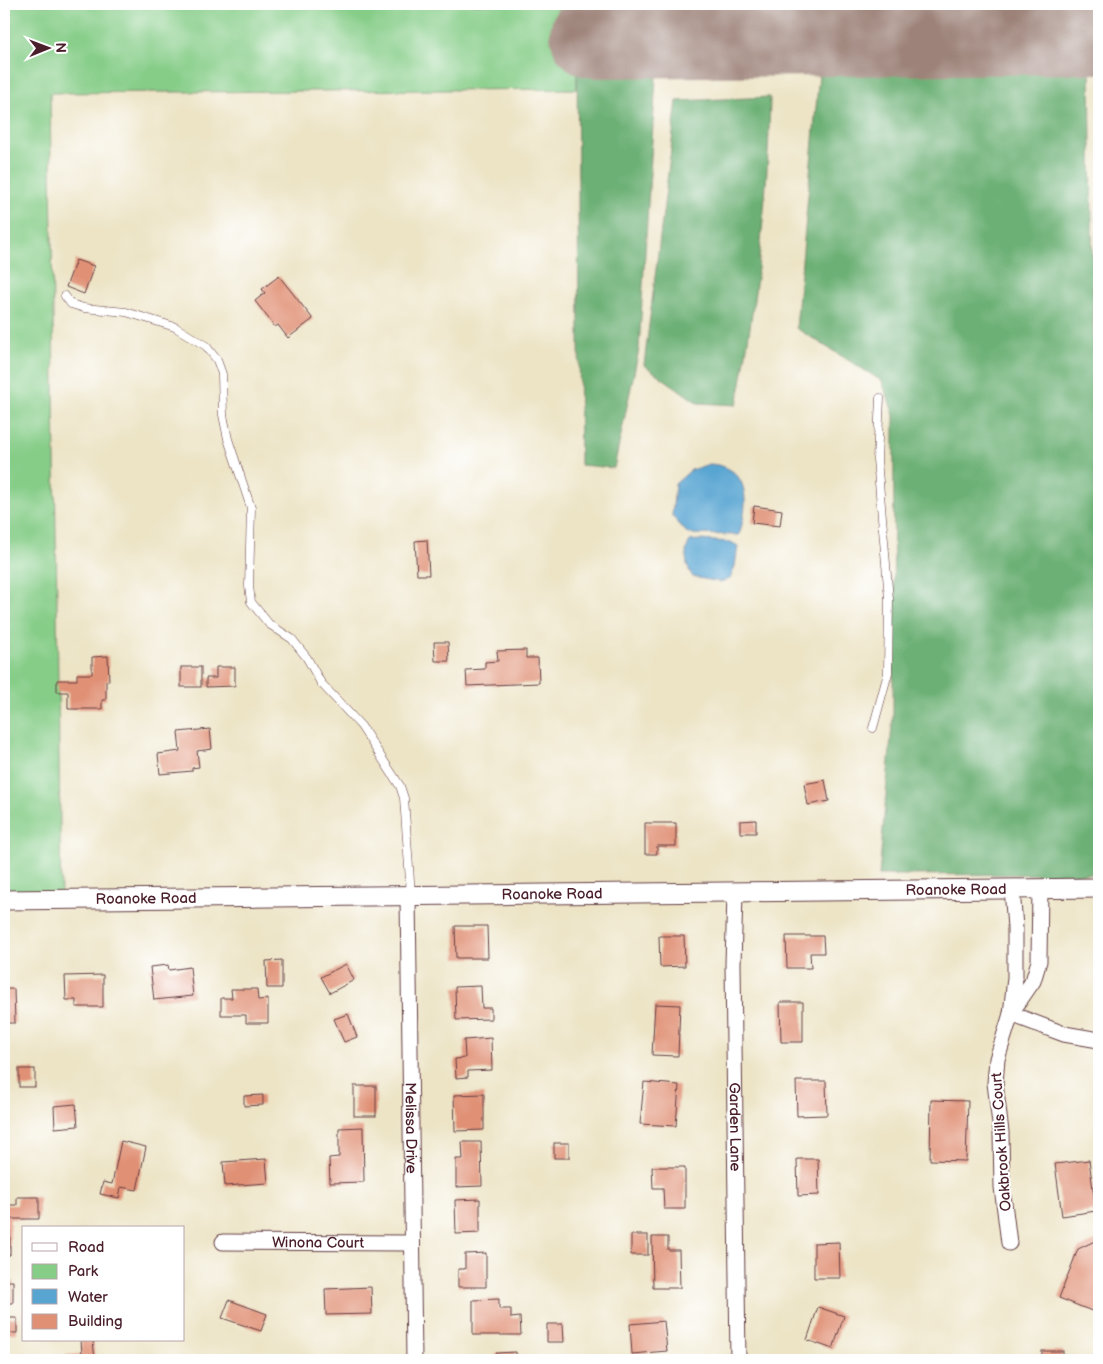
<svg xmlns="http://www.w3.org/2000/svg" width="1103" height="1364" font-family="'Balsamiq Sans',sans-serif">
<style>
.green{fill:#86cd88;stroke:#68765a}
.forest{fill:#6cb074;stroke:#5b6850}
.water{fill:#59a5d2;stroke:#52627e}
.lines{fill:none;stroke-linecap:round;stroke-linejoin:round}
.runway{stroke:#9c8278;stroke-width:88}
.building{fill:#e09074}
.service-casing{stroke:#623d42;stroke-width:9}
.minor-casing{stroke:#623d42;stroke-width:17}
.tertiary-casing{stroke:#623d42;stroke-width:21}
.service{stroke:#fff;stroke-width:8}
.minor{stroke:#fff;stroke-width:15}
.tertiary{stroke:#fff;stroke-width:19}
.labels{text-anchor:middle;stroke-width:4;stroke-linejoin:round;paint-order:stroke}
.street-label{font-size:15px;fill:#4a1f2b;stroke:#fff}
</style>
<rect width="100%" height="100%" fill="#fff"/>
<filter id="ink" filterUnits="userSpaceOnUse"><feTurbulence type="fractalNoise" baseFrequency=".02" numOctaves="2"/><feDisplacementMap in="SourceGraphic" scale="10" xChannelSelector="R" yChannelSelector="G"/><feConvolveMatrix kernelMatrix="1 2 1 2 8 2 1 2 1" color-interpolation-filters="sRGB"/></filter>
<filter id="wash" filterUnits="userSpaceOnUse"><feTurbulence type="fractalNoise" baseFrequency=".0096" numOctaves="4" result="noise"/><feDisplacementMap in="SourceGraphic" scale="20" xChannelSelector="R" yChannelSelector="G"/><feGaussianBlur stdDeviation="1.12" result="paint"/><feColorMatrix in="noise" values="0 0 0 0 0 0 0 0 0 0 0 0 0 0 0 0 0 1.4 0 .05"/><feComposite in="paint" operator="in"/></filter>
<g filter="url(#wash)">
<rect width="100%" height="100%" fill="#ede4c6"/>
<path class="green" d="M4 4H577V89L50 93 61 900H4Z"/>
<g class="forest">
<path d="M577 60 657 61 639 349 614 468 580 465Z"/>
<path d="M820 63 1090 67 1096 533 1099 538V874L879 875 893 715 894 415 882 381 796 328Z"/>
<path d="M770 97C768 201 756 303 737 405L698 403 644 365 677 101Z"/>
</g>
<g class="water">
<path d="M709 464C751 466 749 504 739 535L688 534 672 516 675 484 691 470Z"/>
<path d="M699 540 731 542 738 546 735 566 730 579 720 582 693 577C686 567 683 552 690 541Z"/>
</g>
<g class="lines">
<path class="runway" d="M594 34 1099 30"/>
</g>
<g id="blocks">
<g class="building">
<path d="M76 260 94 266 84 294 66 287Z"/>
<path d="M279 276 313 319 288 338 278 325 275 327 255 301 265 293 262 289Z"/>
<path d="M754 506 782 510 780 526 752 523Z"/>
<path d="M427 540 429 575H417L415 541Z"/>
<path d="M434 642H448L449 661H435Z"/>
<path d="M526 650V658H538L539 683 467 686 466 670 485 669V662L498 661 497 651Z"/>
<path d="M108 656 109 681H106V700H102V709H68V692H57V680H77V674H92V657Z"/>
<rect x="181" y="667" width="20" height="20"/>
<path d="M216 667H235V686L206 687V678H216Z"/>
<path d="M210 729 212 749 197 751 199 767 192 768V771L160 774 158 754 180 751 178 732Z"/>
<path d="M825 780 829 801 808 805 804 784Z"/>
<path d="M756 820V833H740V821Z"/>
<path d="M645 823H676V846H657V854H645Z"/>
<path d="M455 926H487L488 958H456Z"/>
<path d="M659 936H684L685 966 660 967Z"/>
<path d="M786 936H823L824 953H810L811 968H787Z"/>
<path d="M282 960V988H267L266 961Z"/>
<path d="M346 964 354 980 330 993 321 977Z"/>
<path d="M168 965 169 970 190 967 193 996 154 1000 150 967Z"/>
<path d="M103 975V1007H76V1000H66L65 976Z"/>
<path d="M481 986 482 1008H491V1019L456 1020 455 987Z"/>
<path d="M4 989H14L15 1023H4Z"/>
<path d="M231 989H257L258 1000 268 999V1023H246V1015H221V998H232Z"/>
<path d="M780 1002H803V1042H781Z"/>
<path d="M655 1004 680 1005 678 1056 652 1055Z"/>
<path d="M348 1014 357 1037 344 1042 334 1019Z"/>
<path d="M491 1038 492 1070 468 1071V1077L456 1078 455 1059 465 1058 464 1040Z"/>
<rect x="19" y="1069" width="16" height="18"/>
<path d="M796 1081H826L827 1115 797 1116Z"/>
<path d="M644 1082 679 1085 676 1126 640 1124Z"/>
<rect x="354" y="1086" width="22" height="30"/>
<path d="M484 1094V1130L455 1131 454 1095Z"/>
<path d="M263 1095V1105L244 1106V1096Z"/>
<path d="M931 1100 968 1101 966 1161 930 1160Z"/>
<path d="M76 1104 78 1126 55 1128 54 1106Z"/>
<path d="M363 1127 364 1182 330 1183 329 1158 339 1157V1128Z"/>
<path d="M121 1141 146 1147 137 1190 121 1187 119 1198 100 1194 103 1182 112 1184Z"/>
<path d="M462 1142H481L482 1186 456 1187V1159H463Z"/>
<rect x="554" y="1143" width="15" height="15"/>
<path d="M266 1159 268 1183 225 1186 223 1162Z"/>
<path d="M797 1159H818L819 1195 798 1196Z"/>
<path d="M1089 1160 1096 1211 1062 1216 1055 1164Z"/>
<path d="M652 1167H685V1209H664L663 1188H653Z"/>
<path d="M17 1197H39V1219H10V1255H4V1205H17Z"/>
<path d="M480 1199V1233L456 1234 455 1200Z"/>
<rect x="631" y="1235" width="17" height="20"/>
<path d="M652 1237H668V1250H679L680 1288H653Z"/>
<path d="M1099 1239V1306L1097 1313 1059 1298 1078 1249Z"/>
<path d="M839 1242 840 1278H814V1243Z"/>
<path d="M486 1253V1287H458V1269H465V1254Z"/>
<path d="M4 1281H13V1303H7V1318H17V1333H4Z"/>
<path d="M371 1287 372 1314 326 1315 325 1289Z"/>
<path d="M499 1299V1309H511V1318L520 1317 521 1335H473V1300Z"/>
<path d="M229 1300 267 1314 261 1331 222 1318Z"/>
<path d="M818 1307 844 1316 833 1349 807 1340Z"/>
<path d="M664 1321 667 1351 632 1354 630 1324Z"/>
<path d="M547 1324H563L564 1342H547Z"/>
<path d="M81 1340H93L95 1360H65V1355L82 1354Z"/>
<rect x="1042" y="1351" width="21" height="9"/>
<path d="M516 1352 517 1360H496V1353Z"/>
</g>
</g>
</g>
<g filter="url(#ink)">
<use href="#blocks" fill-opacity="0" stroke="#623d42" stroke-width="1"/>
<g class="lines">
<g class="service-casing">
<g id="service">
<path d="M65 296 71 304 84 308 126 312 175 327 206 346 217 360 222 374 223 415 228 439 251 508 249 586 251 602 269 624 292 639 307 658 321 683 361 726 400 786 404 798 411 895"/>
<path d="M873 728 888 673 889 599 877 459 880 398"/>
</g>
</g>
<g class="minor-casing">
<g id="minor">
<path id="s1" d="M735 893 733 964 738 1360"/>
<path id="s2" d="M408 897 414 1360"/>
<path d="M1013 1010 1033 981 1039 961 1040 888"/>
<path d="M1011 1014 1064 1034 1099 1040"/>
<path id="s3" d="M223 1242 412 1243"/>
<path d="M1009 1243 1002 1187 1001 1132 995 1083 997 1059 1011 1014 1015 978V928L1012 888"/>
</g>
</g>
<g class="tertiary-casing">
<g id="tertiary">
<path id="s4" d="M4 900 1099 888"/>
</g>
</g>
<use href="#service" class="service"/>
<use href="#minor" class="minor"/>
<use href="#tertiary" class="tertiary"/>
</g>
</g>
<g class="labels">
<g class="street-label">
<text dy="5" stroke="none"><textPath href="#s4" startOffset="952">Roanoke Road</textPath></text>
<text dy="5" stroke="none"><textPath href="#s4" startOffset="548">Roanoke Road</textPath></text>
<text dy="5" stroke="none"><textPath href="#s4" startOffset="142">Roanoke Road</textPath></text>
<text dy="5" stroke="none"><textPath href="#s1" startOffset="234">Garden Lane</textPath></text>
<text dy="5" stroke="none"><textPath href="#s2" startOffset="231">Melissa Drive</textPath></text>
<text transform="translate(1001 1142) rotate(-94)" y="5">Oakbrook Hills Court</text>
<text dy="5" stroke="none"><textPath href="#s3" startOffset="95">Winona Court</textPath></text>
</g>
</g>
<rect width="1103" height="1364" fill="none" stroke="#fff" stroke-width="20"/>
<rect x="22" y="1226" width="162" height="115" fill="#ffffff" stroke="#b7a5aa"/>
<rect x="32" y="1243" width="25" height="8" fill="#ffffff" stroke="#b7a5aa"/>
<text x="68" y="1252" font-size="15" fill="#4a1f2b">Road</text>
<rect x="32" y="1264" width="25" height="15" fill="#86cd88" stroke="#b7a5aa"/>
<text x="68" y="1276" font-size="15" fill="#4a1f2b">Park</text>
<rect x="32" y="1289" width="25" height="15" fill="#59a5d2" stroke="#b7a5aa"/>
<text x="68" y="1302" font-size="15" fill="#4a1f2b">Water</text>
<rect x="32" y="1314" width="25" height="15" fill="#e09074" stroke="#b7a5aa"/>
<text x="68" y="1326" font-size="15" fill="#4a1f2b">Building</text>
<g transform="translate(48 48) rotate(89)" stroke="#ffffff" stroke-width="4" paint-order="stroke">
<path d="M0-4L9 19L0 12L-9 19Z" fill="#4a1f2b"/>
<text y="-8" font-size="14" font-weight="bold" text-anchor="middle" fill="#4a1f2b">N</text>
</g>
</svg>
